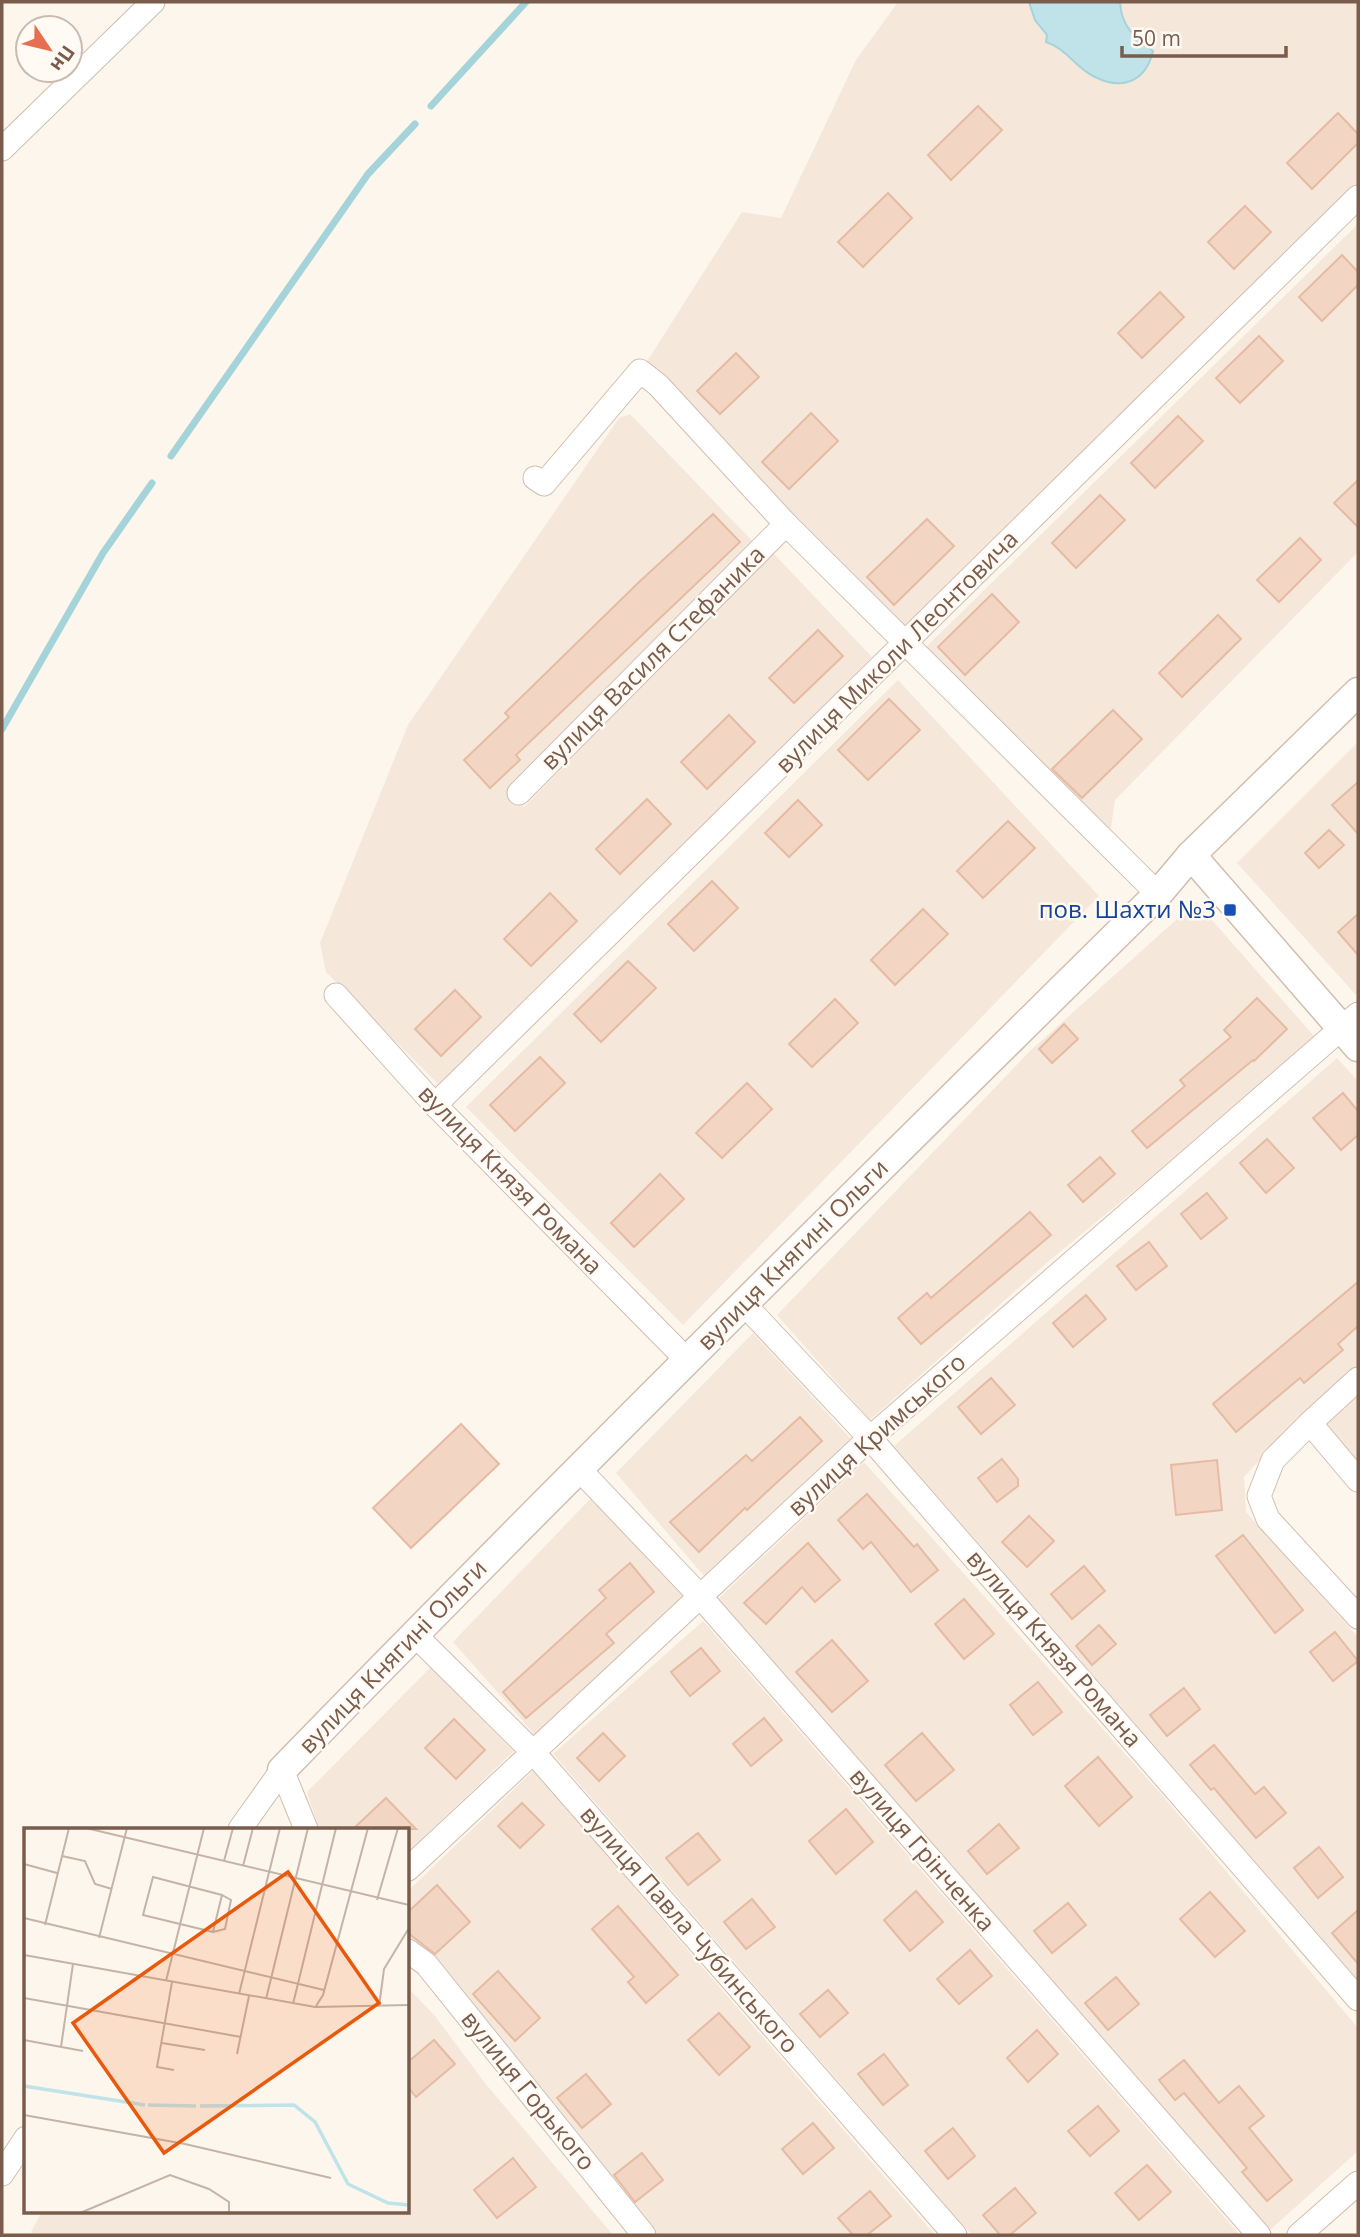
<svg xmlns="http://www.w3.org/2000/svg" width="1360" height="2237" font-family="'Open Sans',sans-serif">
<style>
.residential{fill:#f5e8da}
.water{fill:#bfe3e8;stroke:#a5d3da;stroke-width:2}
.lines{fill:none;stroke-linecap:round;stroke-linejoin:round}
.stream{stroke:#a5d3da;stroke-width:7}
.building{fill:#f3d5c3;stroke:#e6bba3;stroke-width:2}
.minor-casing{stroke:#d1beb0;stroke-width:25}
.tertiary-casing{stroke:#d1beb0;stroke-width:31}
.minor{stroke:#fff;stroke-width:23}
.tertiary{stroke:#fff;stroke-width:28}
.transit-dot{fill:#1a4fb4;stroke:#fffaf3;stroke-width:2.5}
.labels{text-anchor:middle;stroke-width:5;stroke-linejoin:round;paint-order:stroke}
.street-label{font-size:24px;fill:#7a5c4d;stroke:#fffaf3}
.transit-label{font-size:24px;fill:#164399;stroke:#fffaf3;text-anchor:end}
.inset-river{fill:none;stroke:#bfe3e8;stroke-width:3.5}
.inset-road{fill:none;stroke:#c5b3a7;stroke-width:2}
.view{fill:#e8590c;fill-opacity:0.15;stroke:#e8590c;stroke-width:3.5}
.inset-edge{fill:none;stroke:#7a5c4d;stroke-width:3.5}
</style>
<rect width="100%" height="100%" fill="#fdf6ec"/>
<g class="residential">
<path d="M898 2H1358V184L903 635 646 363 742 212 781 218 856 60Z"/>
<path d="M1358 224V552L1115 800 1110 835 924 649Z"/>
<path d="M630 414 761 550 509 792 524 807 773 553 872 657 442 1088 326 972 320 943 408 725 619 418Z"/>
<path d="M898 680 1099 896 683 1325 466 1107Z"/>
<path d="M1358 742V993L1356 995 1237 863Z"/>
<path d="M1196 902 1314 1036 1150 1178 1050 1260 870 1420 777 1315 1030 1051Z"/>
<path d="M1337 1058 1358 1081V1366L1283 1435 1244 1477 1246 1512 1358 1637V1980L894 1446Z"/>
<path d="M753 1333 851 1439 704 1576 616 1473Z"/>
<path d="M1358 1396V1472L1321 1429Z"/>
<path d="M864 1462 1162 1795 1358 2028V2151L1270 2230 718 1599Z"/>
<path d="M593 1496 687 1598 536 1736 453 1642Z"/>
<path d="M703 1621 1240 2235H972L553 1754Z"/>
<path d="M431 1667 514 1751 408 1852V1829H319L307 1792Z"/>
<path d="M534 1770 728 1997 935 2235H653L408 1944V1891Z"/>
<path d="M408 1988 435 2016 485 2083 613 2235H36L31 2232 42 2211H408Z"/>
</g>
<path class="water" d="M1029 2H1120C1121 27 1136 38 1153 51 1146 81 1123 91 1095 77 1077 69 1066 48 1046 42L1047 35 1035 20Z"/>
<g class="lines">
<g class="stream">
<path d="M431 106 526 2"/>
<path d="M171 456 368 174 415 124"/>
<path d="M2 729 103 553 152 483"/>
</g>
</g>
<g class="building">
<path d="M978 106 1002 130 951 180 928 155Z"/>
<path d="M1338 113 1358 134V143L1312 189 1287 163Z"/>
<path d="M888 193 912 218 863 267 838 242Z"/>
<path d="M1245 206 1271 232 1234 269 1208 242Z"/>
<path d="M1342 255 1358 272V285L1322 321 1299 297Z"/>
<path d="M1160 292 1184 317 1142 358 1118 333Z"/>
<path d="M1259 336 1283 361 1240 403 1216 378Z"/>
<path d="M736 353 759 377 720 414 697 391Z"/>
<path d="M811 413 838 441 789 489 762 462Z"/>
<path d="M1178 416 1203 441 1155 488 1131 463Z"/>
<path d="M1358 480V527L1334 503Z"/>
<path d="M1100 495 1125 520 1076 568 1052 543Z"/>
<path d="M713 514 740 542 516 755 520 760 490 788 464 760 509 717 505 713 638 583Z"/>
<path d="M927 519 954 546 894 605 867 577Z"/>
<path d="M1300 538 1321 560 1279 602 1257 580Z"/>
<path d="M992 594 1019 622 965 675 938 647Z"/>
<path d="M1218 615 1241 639 1182 697 1159 673Z"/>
<path d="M818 630 843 656 794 703 769 678Z"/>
<path d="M889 699 920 730 868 780 838 750Z"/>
<path d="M1113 710 1142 739 1082 798 1052 769Z"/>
<path d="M729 715 755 742 707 789 681 762Z"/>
<path d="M1358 782V834L1332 805Z"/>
<path d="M647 799 671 824 620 874 596 849Z"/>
<path d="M798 800 822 825 789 857 765 833Z"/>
<path d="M1008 821 1035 848 983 898 957 871Z"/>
<path d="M1329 830 1344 845 1319 868 1305 853Z"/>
<path d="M712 881 738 908 694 951 668 924Z"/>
<path d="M550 893 577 921 531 966 504 939Z"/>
<path d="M923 909 948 934 895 985 871 960Z"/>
<path d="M1358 914V955L1338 932Z"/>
<path d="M628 961 656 988 601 1042 574 1014Z"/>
<path d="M455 990 481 1017 441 1056 415 1029Z"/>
<path d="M1257 998 1287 1029 1254 1061 1253 1060 1147 1148 1132 1131 1185 1086 1180 1080 1231 1037 1224 1030Z"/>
<path d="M835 999 858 1023 812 1067 789 1044Z"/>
<path d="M1064 1024 1078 1039 1052 1063 1039 1049Z"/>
<path d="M540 1057 565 1083 515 1131 490 1105Z"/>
<path d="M747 1083 772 1109 722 1158 696 1133Z"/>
<path d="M1343 1093 1358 1111V1135L1341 1150 1313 1118Z"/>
<path d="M1267 1139 1294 1168 1266 1193 1240 1163Z"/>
<path d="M1100 1157 1115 1174 1083 1202 1068 1185Z"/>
<path d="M660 1174 684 1199 634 1247 611 1223Z"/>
<path d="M1207 1193 1227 1218 1201 1239 1181 1214Z"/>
<path d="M1030 1212 1051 1235 921 1344 898 1318 927 1293 931 1298Z"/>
<path d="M1149 1242 1167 1266 1136 1290 1117 1266Z"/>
<path d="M1358 1282V1326L1338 1344 1343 1350 1304 1383 1300 1378 1236 1432 1213 1404Z"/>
<path d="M1086 1295 1106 1319 1073 1347 1053 1323Z"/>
<path d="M991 1378 1015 1405 981 1434 958 1407Z"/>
<path d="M800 1417 822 1441 747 1510 745 1508 699 1552 670 1522 746 1455 752 1461Z"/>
<path d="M461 1424 499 1464 411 1548 373 1508Z"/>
<path d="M1002 1459 1018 1479V1486L997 1502 978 1478Z"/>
<path d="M1217 1460 1222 1510 1176 1515 1171 1465Z"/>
<path d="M867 1494 914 1547 917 1544 938 1570 911 1592 871 1542 863 1549 838 1520Z"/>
<path d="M1029 1516 1054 1541 1027 1567 1002 1542Z"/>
<path d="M1243 1535 1303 1610 1275 1633 1216 1556Z"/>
<path d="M808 1543 840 1580 815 1602 802 1587 766 1624 744 1603Z"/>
<path d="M630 1563 654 1592 606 1634 614 1643 526 1718 503 1692 606 1598 599 1590Z"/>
<path d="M1084 1566 1105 1591 1072 1619 1051 1594Z"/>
<path d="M964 1599 994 1634 964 1659 935 1624Z"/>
<path d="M1099 1625 1116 1644 1092 1665 1076 1646Z"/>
<path d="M1335 1632 1358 1661 1333 1681 1310 1652Z"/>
<path d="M832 1640 868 1681 832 1712 796 1672Z"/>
<path d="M701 1648 720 1671 690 1696 671 1672Z"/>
<path d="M1038 1682 1062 1712 1033 1735 1010 1705Z"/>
<path d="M1184 1688 1200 1709 1167 1736 1150 1715Z"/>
<path d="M764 1718 782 1740 751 1766 733 1744Z"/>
<path d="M454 1719 485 1750 456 1779 425 1748Z"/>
<path d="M603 1733 625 1756 599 1781 577 1758Z"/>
<path d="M922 1733 954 1770 916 1801 885 1765Z"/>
<path d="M1214 1745 1255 1794 1264 1787 1286 1813 1256 1838 1214 1788 1211 1790 1190 1765Z"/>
<path d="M1098 1757 1132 1797 1099 1826 1065 1786Z"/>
<path d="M386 1798 416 1829H353Z"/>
<path d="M522 1803 544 1825 520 1848 498 1826Z"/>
<path d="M846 1809 873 1842 836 1874 809 1841Z"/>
<path d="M999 1824 1019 1848 987 1874 968 1851Z"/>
<path d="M698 1833 720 1860 688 1885 666 1858Z"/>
<path d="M1319 1847 1343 1877 1318 1898 1294 1868Z"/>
<path d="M437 1885 470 1922 435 1954 408 1933V1912Z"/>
<path d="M916 1891 943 1922 910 1951 884 1920Z"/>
<path d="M1210 1892 1245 1931 1215 1957 1180 1919Z"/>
<path d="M752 1899 775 1927 746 1949 724 1922Z"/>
<path d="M1068 1903 1086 1925 1052 1953 1034 1931Z"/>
<path d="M618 1906 678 1975 646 2003 628 1982 634 1977 592 1929Z"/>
<path d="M1358 1910V1964L1332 1933Z"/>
<path d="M970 1950 992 1976 959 2004 937 1979Z"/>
<path d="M498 1971 540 2018 515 2041 473 1994Z"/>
<path d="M1116 1977 1139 2004 1108 2030 1085 2003Z"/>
<path d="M828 1990 848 2013 820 2037 800 2014Z"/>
<path d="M719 2013 750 2047 719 2075 688 2040Z"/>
<path d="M1037 2030 1058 2054 1028 2082 1007 2058Z"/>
<path d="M434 2040 455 2064 416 2097 408 2087V2062Z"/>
<path d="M884 2054 908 2085 883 2105 858 2074Z"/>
<path d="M1184 2060 1219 2103 1239 2086 1264 2116 1249 2128 1292 2180 1267 2201 1242 2172 1247 2168 1184 2093 1175 2100 1159 2080Z"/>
<path d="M586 2074 611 2104 582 2128 557 2098Z"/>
<path d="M1098 2106 1119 2131 1090 2156 1068 2131Z"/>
<path d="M813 2123 834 2148 803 2174 782 2149Z"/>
<path d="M953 2128 975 2156 948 2179 925 2151Z"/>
<path d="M642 2153 663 2180 635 2202 614 2175Z"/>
<path d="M513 2158 536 2187 497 2218 474 2190Z"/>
<path d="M1147 2165 1171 2192 1139 2220 1115 2193Z"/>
<path d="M1015 2188 1036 2213 1010 2235H1000L983 2215Z"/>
<path d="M870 2191 891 2216 867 2235H853L838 2218Z"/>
</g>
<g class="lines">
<g class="minor-casing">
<g id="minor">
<path d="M2 149 153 2"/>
<path d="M535 478 544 484 640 371 658 385 786 524 1158 894"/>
<path d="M519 793 786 524"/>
<path d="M336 995 435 1105 688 1361"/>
<path d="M435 1105 1358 197"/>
<path d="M744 1304 870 1438 1358 1999"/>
<path d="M1358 1379 1310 1423 1358 1480"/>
<path d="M1310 1423 1273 1460 1259 1496 1268 1519 1358 1617"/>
<path d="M579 1469 699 1595 1259 2235"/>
<path d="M414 1634 533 1752 955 2235"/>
<path d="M282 1770 306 1829"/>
<path d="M240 1829 282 1770"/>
<path d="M408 1869 870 1438 1358 1014"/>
<path d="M408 1951 426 1964 644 2235"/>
<path d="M2 2174 26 2138"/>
<path d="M1299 2235 1358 2183"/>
</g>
</g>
<g class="tertiary-casing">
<g id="tertiary">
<path d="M1191 855 1358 1047"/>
<path d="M282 1770C570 1474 864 1184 1158 894L1191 855 1358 692"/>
</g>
</g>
<use href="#minor" class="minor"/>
<use href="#tertiary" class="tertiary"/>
</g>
<rect class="transit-dot" x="1223" y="903" width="14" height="14" rx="3.5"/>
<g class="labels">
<g class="street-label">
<text transform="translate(897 652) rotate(-45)" y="8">вулиця Миколи Леонтовича</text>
<text transform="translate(653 658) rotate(-45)" y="8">вулиця Василя Стефаника</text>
<text transform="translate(510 1180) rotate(46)" y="8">вулиця Князя Романа</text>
<text transform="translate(793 1255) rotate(-45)" y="8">вулиця Княгині Ольги</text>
<text transform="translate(877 1435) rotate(-42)" y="8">вулиця Кримського</text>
<text transform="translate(1054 1649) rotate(49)" y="8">вулиця Князя Романа</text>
<text transform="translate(393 1657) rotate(-46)" y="8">вулиця Княгині Ольги</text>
<text transform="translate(922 1850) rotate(49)" y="8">вулиця Грінченка</text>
<text transform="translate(689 1930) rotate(49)" y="8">вулиця Павла Чубинського</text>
<text transform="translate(528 2091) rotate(51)" y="8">вулиця Горького</text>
</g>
<g class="transit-label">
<text x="1216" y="918">пов. Шахти №3</text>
</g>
</g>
<g transform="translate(24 1828)">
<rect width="385" height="385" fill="#fdf6ec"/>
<path class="inset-river" d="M0 258 121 277M124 277 172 278M176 278 270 277 291 294 324 356 364 375 385 377"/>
<path class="inset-road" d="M62 0 385 77M38 28 61 33 71 56 88 61M200 33 209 0M0 36 33 45M219 38 229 0M129 49 198 67 189 104 119 87ZM353 72 374 0M0 90 300 162M21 97 45 0M189 104 201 101 207 72 198 67M75 110 103 0M0 127 291 179 385 177M142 153 180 0M148 154 133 239 150 242M215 166 256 0M0 170 217 209M242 171 284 0M269 176 312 0M292 178 299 167 344 0M355 179 360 141 385 100M0 212 59 223M138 215 181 222M37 219 49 136M213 226 225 168M0 287 161 316 307 350M56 385 146 347 185 361 205 374V385"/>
<path class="view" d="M264 44 355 175 140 325 49 195Z"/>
<rect width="385" height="385" class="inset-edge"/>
</g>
<rect width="1360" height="2237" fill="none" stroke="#7a5c4d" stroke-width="7"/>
<g transform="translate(49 49) rotate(125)"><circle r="33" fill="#fffaf3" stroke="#cabbb1" stroke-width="2"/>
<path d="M0-5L12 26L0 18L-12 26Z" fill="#e76f51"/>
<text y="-10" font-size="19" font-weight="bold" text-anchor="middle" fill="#7a5c4d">Пн</text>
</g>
<path d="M1122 46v10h164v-10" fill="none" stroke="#7a5c4d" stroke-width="3.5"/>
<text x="1132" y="46" font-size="21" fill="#7a5c4d" stroke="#fffaf3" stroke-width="5" paint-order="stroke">50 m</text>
</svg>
